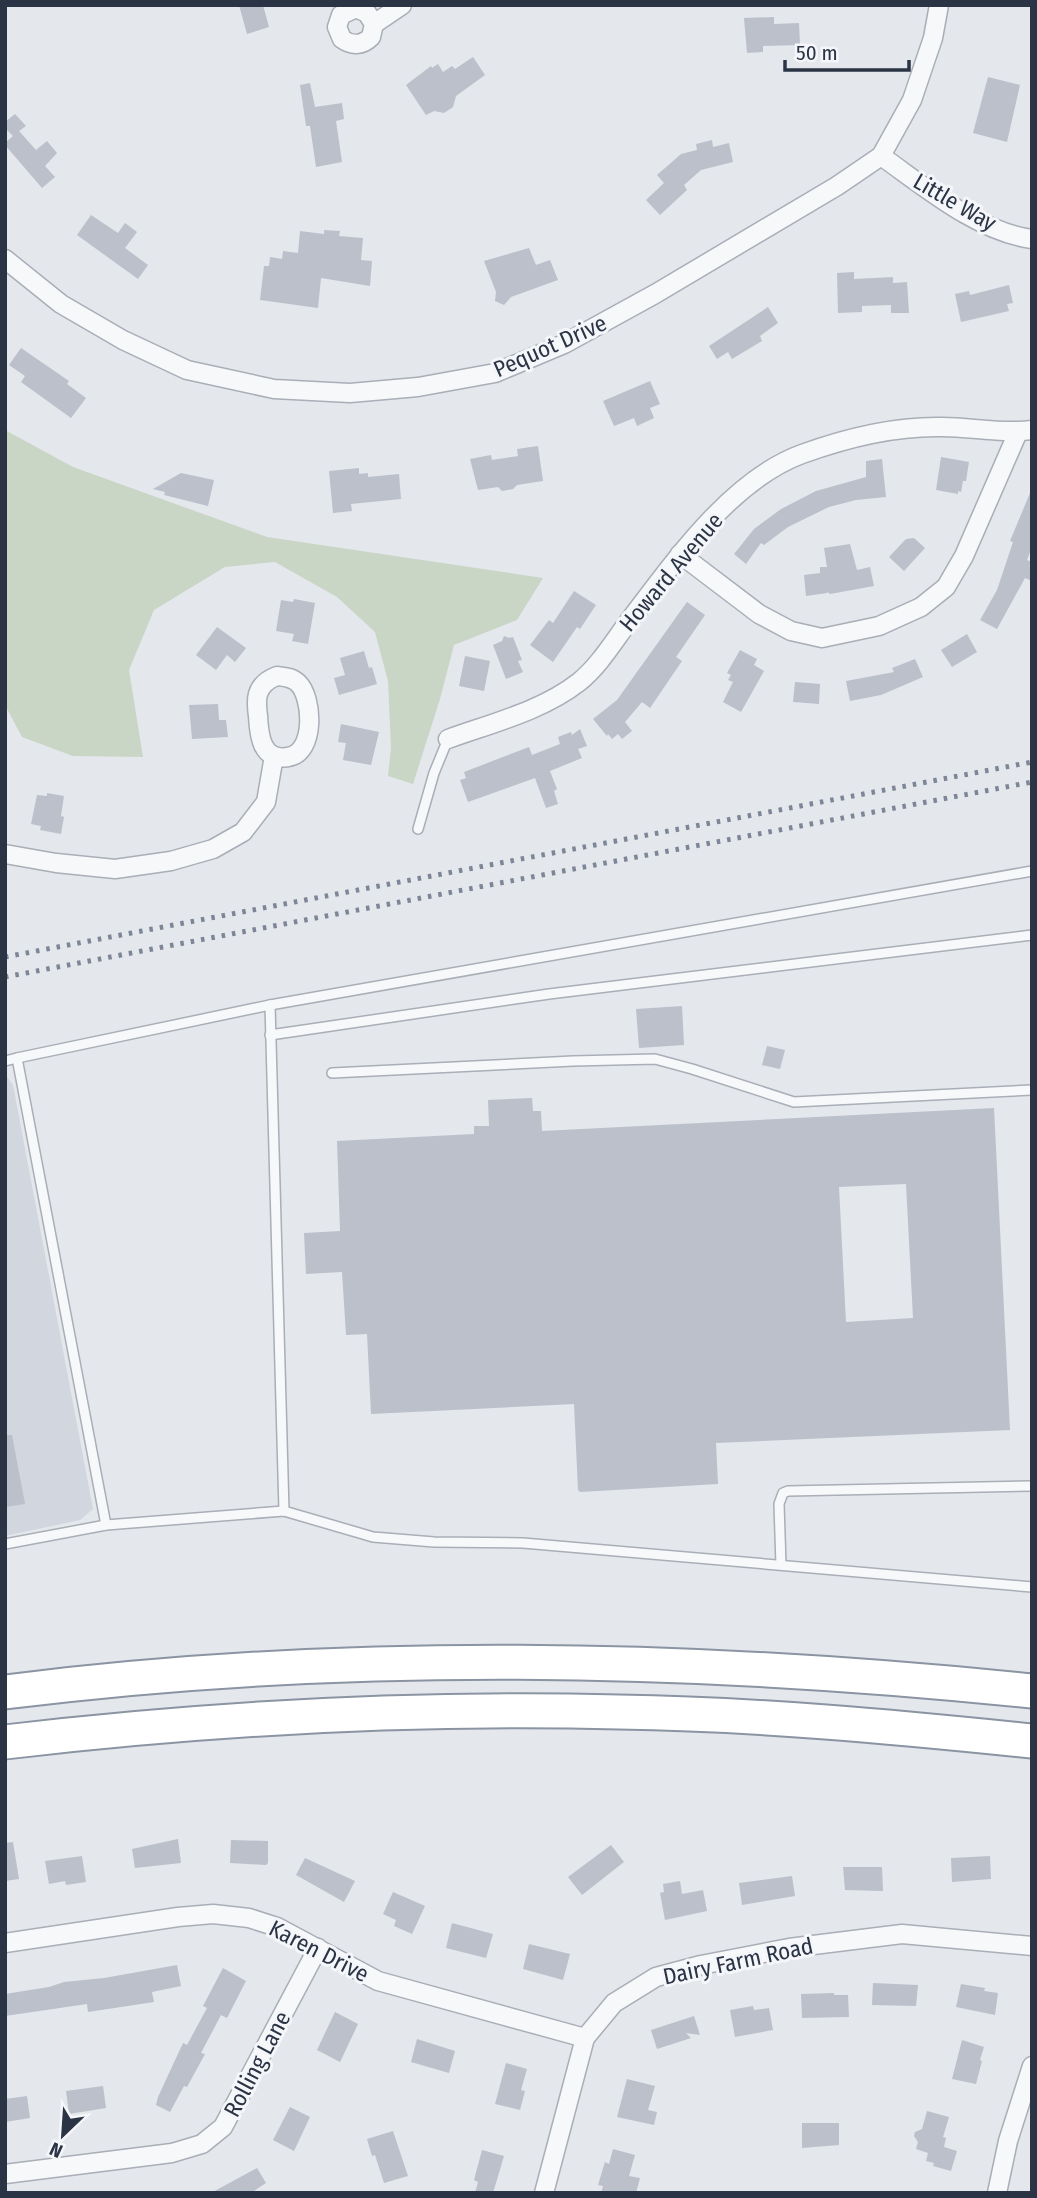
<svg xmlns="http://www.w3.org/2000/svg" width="1037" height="2198" font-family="'Fira Sans Condensed',sans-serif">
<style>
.built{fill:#d2d6de}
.green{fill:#c9d6c5}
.building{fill:#bbc0ca;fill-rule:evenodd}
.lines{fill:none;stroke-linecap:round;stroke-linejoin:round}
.service-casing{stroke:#a9aeb7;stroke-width:12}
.minor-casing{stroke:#a9aeb7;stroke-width:21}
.motorway-casing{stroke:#8b94a3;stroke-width:37}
.service{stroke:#f7f8fa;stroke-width:9}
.minor{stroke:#f7f8fa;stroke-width:18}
.motorway{stroke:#fff;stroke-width:33}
.rail{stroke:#7d8696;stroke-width:5;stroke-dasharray:3.5 7;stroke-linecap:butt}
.labels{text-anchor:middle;stroke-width:6;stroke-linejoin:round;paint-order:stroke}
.street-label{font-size:23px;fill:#2b3445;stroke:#f4f6f9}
</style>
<rect width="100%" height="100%" fill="#e4e7ec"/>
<path class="built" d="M5 1074 13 1085 93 1509 80 1520 5 1536Z"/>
<path class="green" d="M5 430 73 467 267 537 543 578 517 620 454 645 440 699 413 784 388 776 391 748 388 681 375 632 337 597 275 562 225 567 154 610 129 670 143 757 73 756 22 737 5 705Z"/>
<g class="building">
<path d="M239 5H263L269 27 247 34Z"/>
<path d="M774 17V24L799 23 800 45 763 46V52L747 53 744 18Z"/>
<path d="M473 57 485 75 456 96 453 107 444 113 434 111 426 115 406 85 431 66 432 68 438 64 443 72 452 66 455 69Z"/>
<path d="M988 77 1020 85 1007 142 973 133Z"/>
<path d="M310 83 315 107 342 103 344 119 336 121 342 162 316 167 310 126H306L300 85Z"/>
<path d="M15 114 26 126 19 131 36 150 47 141 57 153 45 166 55 177 42 188 5 145V143L13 136 5 128V122Z"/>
<path d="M712 140 713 147 729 143 733 162 701 170 684 185 687 190 660 215 646 200 664 183 657 175 681 154 697 150 696 144Z"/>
<path d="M91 215 118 233 125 223 137 232 125 248 148 265 138 279 77 235Z"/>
<path d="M324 230 340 231 339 236 363 238 361 260 372 261 370 286 321 278 318 308 260 300 264 266H269L270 257 282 259 283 251 298 253 300 231 324 234Z"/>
<path d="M529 248 536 265 550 260 558 280 511 297 504 305 495 301 496 292 484 261Z"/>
<path d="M854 272V279L893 277V283L907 282 909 313H891V305L862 306V312L838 313 837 273Z"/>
<path d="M1009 285 1013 303 1007 304 1009 311 961 322 955 294 969 291 970 295Z"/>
<path d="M768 307 778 323 760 336 762 341 732 359 728 352 717 359 709 346Z"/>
<path d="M21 348 69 381 67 384 86 398 71 418 21 382 25 376 9 365Z"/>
<path d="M650 381 660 404 650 408 654 418 637 426 634 418 614 426 603 401Z"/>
<path d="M538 446 543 481 517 485 513 489 502 491 498 487 478 490 470 459 491 455 492 460 518 456 517 449Z"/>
<path d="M941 457 969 462 966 481H963L961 492 958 491V494L936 490Z"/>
<path d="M882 459 886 497 856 500 829 507 788 527 764 545 761 543 746 564 734 554 754 529 781 509 816 491 866 477V461Z"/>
<path d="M359 468V474L368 473V477L399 474 401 499 351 504 352 511 333 513 329 471Z"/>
<path d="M181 473 214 480 208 506 164 495 165 492 153 489Z"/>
<path d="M1030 493H1032V547L1027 560 1032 562V581L1025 578 997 629 980 620 997 590 1013 542 1010 541Z"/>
<path d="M914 538 925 548 904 571 889 557 906 539Z"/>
<path d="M850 544 857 570 870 567 874 586 830 594 827 592V593L806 596 804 575 820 573V567H827L824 548Z"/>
<path d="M574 591 596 605 580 629 577 627 553 662 530 645 549 620 553 623Z"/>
<path d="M294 599 315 603 308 644 292 641 294 634 276 631 281 600 293 602Z"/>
<path d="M687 602 705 615 676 657 682 661 650 708 642 702 625 722 632 731 622 739 618 734 612 739 608 734 607 736 593 719 617 700Z"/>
<path d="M217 627 246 648 235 662 227 655 216 670 196 655Z"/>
<path d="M967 634 977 652 952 667 941 650Z"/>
<path d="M504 636 509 638 513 637 522 660 518 661 523 672 506 679 493 645 502 641Z"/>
<path d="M740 650 757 659 754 665 764 671 741 712 723 702 733 682 728 680 731 675 727 673Z"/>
<path d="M364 651 369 668 372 667 377 684 339 695 334 678 345 675 340 658Z"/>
<path d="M465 656 490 661 484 691 459 686Z"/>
<path d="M915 659 923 677 881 695 850 701 846 681 894 672 892 668Z"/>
<path d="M795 682 820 684 819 704 793 702Z"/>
<path d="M218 704 219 720H226L228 737 192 739 189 705Z"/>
<path d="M341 724 379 732 371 765 343 760 346 743 338 742Z"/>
<path d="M580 729 587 746 578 749 582 758 550 771 557 789 554 791 558 804 546 808 535 778 468 802 460 780 466 778 464 772 529 747 532 755 560 744 558 737 571 732 572 735Z"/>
<path d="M47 793 64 796 61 816 64 817 61 834 40 830 41 826 31 824 37 795 47 796Z"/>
<path d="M682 1006 684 1045 639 1048 636 1009Z"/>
<path d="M767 1046 785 1050 780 1069 762 1065Z"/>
<path d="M532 1098 533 1111H541L542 1131 994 1108 1010 1430 716 1443 718 1484 580 1492 578 1490 574 1404 371 1414 367 1334 346 1335 342 1272 306 1274 304 1233 340 1231 337 1141 474 1134V1126H489L488 1100ZM906 1184 913 1318 846 1322 839 1187Z"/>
<path d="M5 1435H12L25 1504 5 1507Z"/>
<path d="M178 1839 181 1863 135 1868 132 1849Z"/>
<path d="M231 1840 268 1841V1863L266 1865 230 1863Z"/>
<path d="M13 1842 19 1879 5 1881V1843Z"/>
<path d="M611 1845 624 1862 582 1895 568 1877Z"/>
<path d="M82 1856 86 1882 66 1885 65 1881 49 1884 45 1861Z"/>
<path d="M990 1856 991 1879 952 1882 951 1858Z"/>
<path d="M305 1858 355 1881 344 1902 296 1875Z"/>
<path d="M843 1867H882L883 1891 845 1890Z"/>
<path d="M792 1876 795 1896 742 1905 739 1883Z"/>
<path d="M680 1881 682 1894 703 1890 707 1911 665 1920 660 1893 664 1892 663 1884Z"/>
<path d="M393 1892 425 1906 412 1934 394 1926 396 1920 383 1914Z"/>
<path d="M452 1923 493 1934 486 1958 446 1948Z"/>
<path d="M529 1944 570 1954 563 1980 523 1969Z"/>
<path d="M177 1965 181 1986 152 1992 154 2002 88 2012 87 2004 5 2016V1994L49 1987 64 1982 104 1978Z"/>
<path d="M223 1968 246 1981 227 2018 221 2015 201 2053 205 2054 187 2087 184 2086 170 2112 156 2105 158 2097 183 2043 187 2045 207 2008 203 2006Z"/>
<path d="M873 1983 918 1985 916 2006 872 2005Z"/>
<path d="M961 1984 985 1988 984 1991 998 1993 995 2015 956 2007Z"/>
<path d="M834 1993V1995H848L849 2017 802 2018 801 1994Z"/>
<path d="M753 2006 754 2010 769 2008 773 2030 735 2037 730 2010Z"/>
<path d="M335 2012 358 2024 340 2062 317 2050Z"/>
<path d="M694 2016 700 2035 686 2033 691 2038 657 2049 651 2030Z"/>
<path d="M417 2039 455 2051 449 2073 411 2062Z"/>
<path d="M962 2040 984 2047 980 2060 982 2061 976 2084 952 2079Z"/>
<path d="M506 2063 527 2069 521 2090 525 2091 520 2110 495 2104Z"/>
<path d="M627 2079 655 2086 648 2110 657 2112 654 2125 617 2117Z"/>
<path d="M103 2086 106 2108 69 2114 66 2091Z"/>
<path d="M27 2096 30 2118 5 2122V2099Z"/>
<path d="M290 2107 310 2117 294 2151 273 2140Z"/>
<path d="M927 2111 949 2117 943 2137 946 2138 944 2147 957 2151 951 2171 933 2166 934 2163 926 2161 928 2153 916 2149 918 2142 914 2136 915 2132 922 2129Z"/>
<path d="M802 2123H839V2145L802 2148Z"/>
<path d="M393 2131 408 2176 384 2183 375 2155 372 2156 367 2139Z"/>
<path d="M613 2149 635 2155 629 2176 640 2178 636 2193H601L603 2186 598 2185 605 2162 609 2164Z"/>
<path d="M482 2150 504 2156 493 2193H475L478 2182 474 2180Z"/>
<path d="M257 2168 266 2183 251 2193H211Z"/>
</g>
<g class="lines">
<g class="service-casing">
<g id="service">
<path d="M418 829 434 773 448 739"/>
<path d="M270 1005 1032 871"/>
<path d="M270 1035 549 994 1032 935"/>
<path d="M17 1058 270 1005 284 1511"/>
<path d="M5 1061 17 1058 106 1525"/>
<path d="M332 1073 573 1061 655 1059 692 1069 794 1102 1032 1090"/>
<path d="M5 1544 106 1525 284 1511 373 1537 434 1542 523 1543 1032 1587"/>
<path d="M781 1565 779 1504 783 1493 788 1491 1032 1486"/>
</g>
</g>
<g class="minor-casing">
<g id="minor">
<path d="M374 24 367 13 356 8 341 15 337 27 342 39C352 46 362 46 371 37L374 24 402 5"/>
<path d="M881 156C924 186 978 232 1032 239"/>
<path d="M5 259 61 304 123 340 187 370 274 389 350 393 418 387 495 373 564 344 655 294 837 186 881 156 912 100 933 38 939 5"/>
<path d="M680 554 759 614 791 631 822 638 879 626 921 607 946 587 964 556 1018 432"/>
<path d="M277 676C285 677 292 677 298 683 313 697 316 753 288 757 261 761 259 735 258 716 257 709 256 701 258 694 261 684 269 679 277 676Z"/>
<path d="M448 739C492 723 542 711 579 682 599 666 614 641 629 621 674 562 731 480 802 454 846 438 896 426 942 427 972 427 1002 434 1032 430"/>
<path d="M5 854 56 863 115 869 171 861 213 849 243 832 266 802 274 756"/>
<path d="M5 1943 178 1917 213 1914 249 1918 277 1927 378 1981 585 2038"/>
<path d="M5 2174 172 2153 202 2144 223 2127 318 1948"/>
<path d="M544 2193 585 2038 614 2003 656 1977 701 1965 789 1948 902 1934 1032 1946"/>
<path d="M997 2193 1008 2141 1032 2066"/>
</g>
</g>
<g class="motorway-casing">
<g id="motorway">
<path d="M5 1692C347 1649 690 1656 1032 1691"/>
<path d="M5 1742C209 1718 414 1707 619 1712 757 1714 895 1727 1032 1741"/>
</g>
</g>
<use href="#service" class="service"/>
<use href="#minor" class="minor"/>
<use href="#motorway" class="motorway"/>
<g class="rail">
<path d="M5 957 1032 762"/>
<path d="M5 977 1032 782"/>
</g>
</g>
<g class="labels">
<g class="street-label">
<text transform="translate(955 202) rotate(30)" y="8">Little Way</text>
<text transform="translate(550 346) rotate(-24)" y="8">Pequot Drive</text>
<text transform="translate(671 572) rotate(-50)" y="8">Howard Avenue</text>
<text transform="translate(319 1951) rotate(27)" y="8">Karen Drive</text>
<text transform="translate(738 1961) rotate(-12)" y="8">Dairy Farm Road</text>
<text transform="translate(257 2064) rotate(-62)" y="8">Rolling Lane</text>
</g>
</g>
<rect width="1037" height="2198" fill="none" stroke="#2b3445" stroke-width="14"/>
<g transform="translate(63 2135) rotate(205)" stroke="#f4f6f9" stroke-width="5" paint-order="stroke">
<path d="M0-5L12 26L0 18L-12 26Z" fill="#2b3445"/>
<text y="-10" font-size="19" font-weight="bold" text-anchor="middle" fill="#2b3445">N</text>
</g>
<path d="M785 60v10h124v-10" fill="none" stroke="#2b3445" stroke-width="3.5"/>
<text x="796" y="60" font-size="21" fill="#2b3445" stroke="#f4f6f9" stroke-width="5" paint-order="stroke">50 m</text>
</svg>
